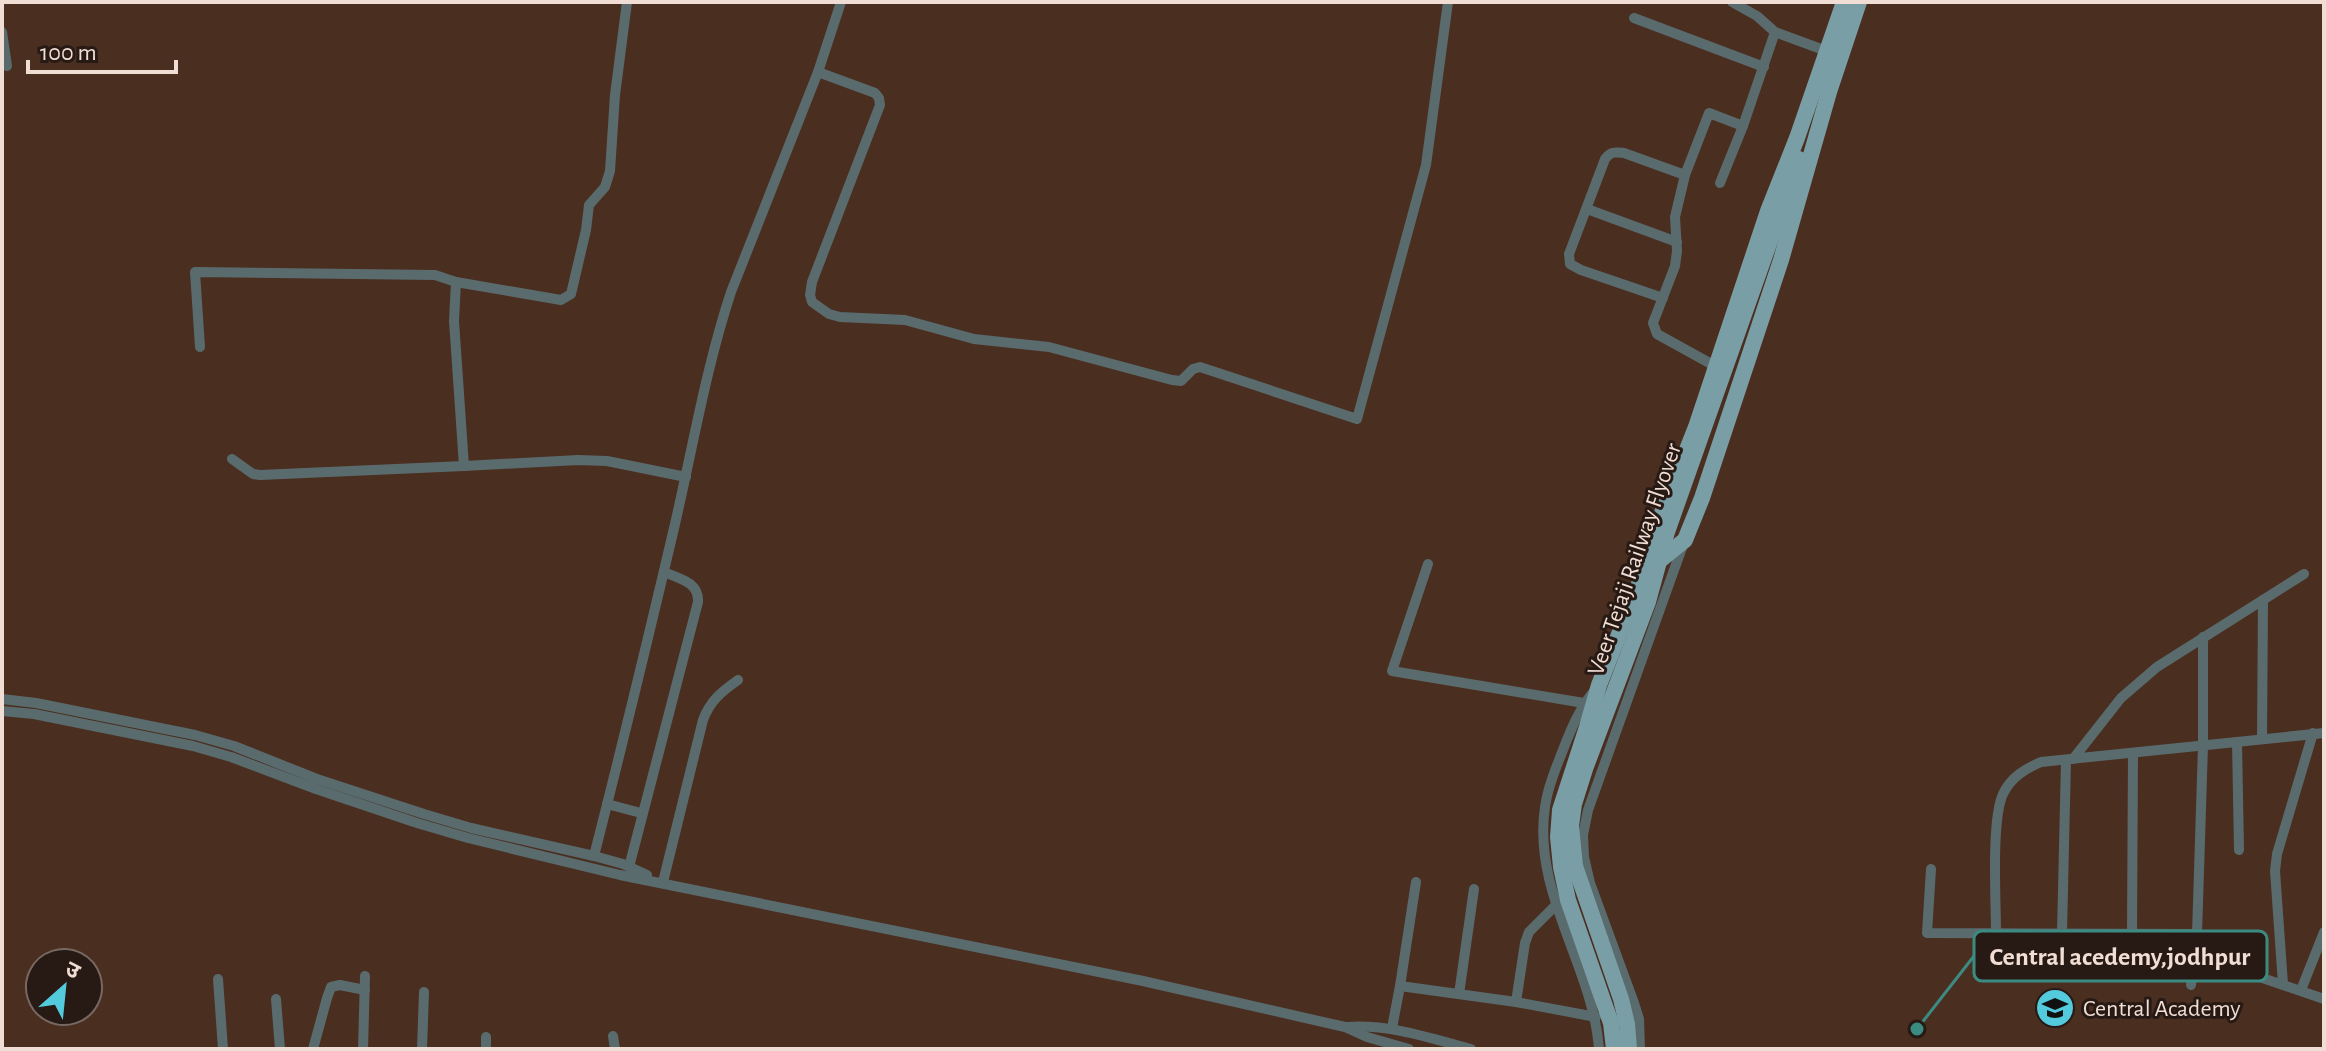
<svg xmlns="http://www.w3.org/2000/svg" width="2326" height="1051" font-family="'Alegreya Sans','Noto Sans Devanagari',sans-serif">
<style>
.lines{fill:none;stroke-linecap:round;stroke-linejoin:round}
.minor{stroke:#5a6b6e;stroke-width:10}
.primary{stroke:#7a9ea5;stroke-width:16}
.primary-bridge{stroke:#7a9ea5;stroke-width:16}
.labels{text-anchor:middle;stroke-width:6;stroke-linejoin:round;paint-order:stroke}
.street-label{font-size:24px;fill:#f0ddd4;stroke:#271a14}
.poi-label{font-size:24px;fill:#f0ddd4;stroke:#271a14;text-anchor:start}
.leader{fill:none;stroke:#3c8b82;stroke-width:3}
.callout-dot{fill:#3c8b82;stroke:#271a14;stroke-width:3}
.callout{fill:#271a14;stroke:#3c8b82;stroke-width:3}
.callout-label{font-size:26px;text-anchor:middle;font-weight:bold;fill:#f0ddd4}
</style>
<rect width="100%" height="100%" fill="#4a2e20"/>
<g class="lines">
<g class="minor">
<path d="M627 2 615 95 610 171 605 187 589 205 586 230 571 294 561 300 456 282 454 321 464 466 578 460 607 461 686 477"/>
<path d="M1732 2 1757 16 1775 32 1821 49"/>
<path d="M1634 18 1764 67"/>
<path d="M2 32 7 66"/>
<path d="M818 72 875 93 879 98 880 105 812 282 810 295 812 302 829 314 840 317 905 320 974 339 1049 347 1172 380 1181 381 1193 369 1200 367 1357 419 1426 165 1448 2"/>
<path d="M1720 183 1743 126"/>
<path d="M1587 209 1677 242"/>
<path d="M1663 298 1581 270 1570 264 1569 254 1605 159C1611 151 1615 152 1624 153L1685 175"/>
<path d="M200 347 195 272 435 275 456 282"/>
<path d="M1715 366 1657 334 1653 323 1675 266 1677 251 1675 217 1685 175 1709 113 1743 126 1775 32"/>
<path d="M232 459 253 474 260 475 464 466"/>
<path d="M1428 564 1392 671 1584 703"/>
<path d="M1595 690C1577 711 1569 735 1559 760 1553 775 1547 791 1545 807 1532 893 1593 966 1599 1049"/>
<path d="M2 699 36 703 195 735 234 746 317 779 424 814 471 828 594 856 623 864 647 875"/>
<path d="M2 711 34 714 193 746 231 757 316 789 417 823 468 838 620 875 1143 981 1345 1027 1367 1037 1409 1049"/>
<path d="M2262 739 2263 600"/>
<path d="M2237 742 2239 850"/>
<path d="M2073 759 2121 698 2157 667 2304 574"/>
<path d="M607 804 641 813"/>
<path d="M594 856C622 746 649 635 675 524 693 446 706 368 731 292L818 72 841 2"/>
<path d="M629 867 698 602C699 582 680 579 664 572"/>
<path d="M1931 869 1927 933 2197 934"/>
<path d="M663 882 703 720C710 701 721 692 738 680"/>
<path d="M1996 933C1996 901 1991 820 2003 794 2011 777 2025 769 2041 762L2324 733"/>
<path d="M2062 933 2066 760"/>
<path d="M2132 934 2133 753"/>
<path d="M2195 955 2324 999"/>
<path d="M218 979 223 1049"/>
<path d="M2283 984 2275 871 2277 854 2313 733"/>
<path d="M2191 985 2197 934 2203 746V637"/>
<path d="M1400 986 1416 882"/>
<path d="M2301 990 2324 932"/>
<path d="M1459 994 1474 889"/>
<path d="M276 999 280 1049"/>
<path d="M1516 1002 1525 943 1529 932 1556 905"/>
<path d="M1347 1027C1390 1024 1430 1038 1471 1049"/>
<path d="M1392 1028 1400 986 1516 1002 1596 1017"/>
<path d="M613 1036 615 1049"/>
<path d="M313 1049 327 998 331 987 340 985 365 990"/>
<path d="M363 1049 365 976"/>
<path d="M422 1049 424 992"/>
<path d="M486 1049V1037"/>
<path d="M1640 1049 1639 1019 1634 1003 1590 883 1584 857 1583 835 1588 810 1684 542"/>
</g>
<g class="primary">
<path d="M1653 566 1685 540 1702 498 1781 260 1829 92 1859 2"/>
<path d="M1614 1049 1611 1023 1568 900 1561 867 1558 837 1560 810 1587 727 1599 685 1643 574 1663 510 1696 427 1768 211 1797 138 1844 2"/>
</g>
<path class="primary-bridge" d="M1629 1049 1627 1024 1621 999 1575 866 1571 826 1574 804 1585 769 1648 602 1667 532 1799 159"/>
</g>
<defs>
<g id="school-disc" transform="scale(2)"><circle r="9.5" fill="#54cadd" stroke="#271a14"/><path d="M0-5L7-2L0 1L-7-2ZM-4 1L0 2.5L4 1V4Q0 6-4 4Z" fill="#111"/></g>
</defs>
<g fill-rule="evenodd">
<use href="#school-disc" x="2055" y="1008"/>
</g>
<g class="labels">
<g class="street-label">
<text transform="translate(1634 559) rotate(-71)" y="8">Veer Tejaji Railway Flyover</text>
</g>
<g class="poi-label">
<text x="2083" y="1016">Central Academy</text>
</g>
</g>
<path class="leader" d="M1917 1029L1974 956"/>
<circle class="callout-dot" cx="1917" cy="1029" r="8"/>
<rect class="callout" x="1974" y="931" width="293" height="50" rx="8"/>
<g class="callout-label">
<text x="2120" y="965">Central acedemy,jodhpur</text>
</g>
<rect width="2326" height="1051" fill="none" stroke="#f0ddd4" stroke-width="8"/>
<g transform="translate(64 987) rotate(27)"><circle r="38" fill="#271a14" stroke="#776861" stroke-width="2"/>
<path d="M0-6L14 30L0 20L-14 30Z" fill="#54cadd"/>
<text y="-12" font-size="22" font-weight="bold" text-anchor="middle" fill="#f0ddd4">उ</text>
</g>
<path d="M28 60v12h148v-12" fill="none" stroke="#f0ddd4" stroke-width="4"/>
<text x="40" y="60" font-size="24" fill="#f0ddd4" stroke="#271a14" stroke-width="6" paint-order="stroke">100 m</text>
</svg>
